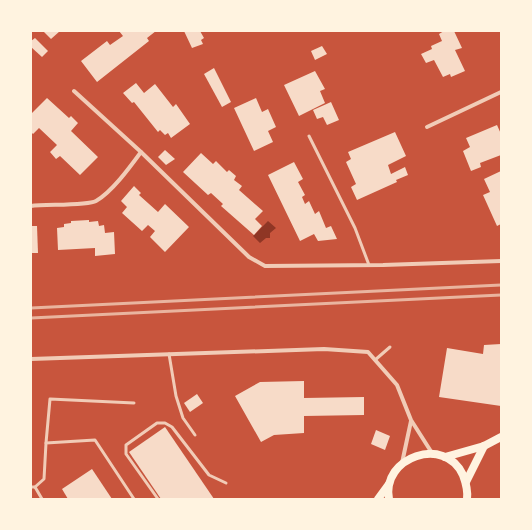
<svg xmlns="http://www.w3.org/2000/svg" width="532" height="530" font-family="Overpass,sans-serif">
<style>
.water{fill:#8f3625}
.building{fill:#f7dbc8}
.lines{fill:none;stroke-linecap:round;stroke-linejoin:round}
.service{stroke:#f1ccb7;stroke-width:3}
.minor{stroke:#f1ccb7;stroke-width:4}
.secondary{stroke:#fff3e0;stroke-width:8}
.rail{stroke:#e9b49f;stroke-width:3}
</style>
<rect width="100%" height="100%" fill="#c8553d"/>
<path class="water" d="M268 221 276 228 270 233V238H266L260 243 253 236Z"/>
<g class="building">
<path d="M43 31H60L51 39Z"/>
<path d="M119 31H156L147 38 149 41 97 82 81 61 107 41 110 45 123 36Z"/>
<path d="M184 31H200L204 38 201 40 203 44 192 48Z"/>
<path d="M444 31H454L462 48 455 50 465 71 451 77 450 74 443 77 434 60 426 63 421 54 432 49 431 46 442 41 439 34Z"/>
<path d="M35 38 48 51 42 57 31 47V41Z"/>
<path d="M322 46 327 54 315 60 311 51Z"/>
<path d="M214 68 231 102 222 107 204 74Z"/>
<path d="M315 71 325 89 320 91 325 103 299 116 284 85Z"/>
<path d="M136 83 144 93 155 84 173 107 176 104 190 124 171 138 168 133 165 135 160 130 158 132 134 102 132 103 123 93Z"/>
<path d="M47 98 69 118 71 116 78 123 71 131 98 157 80 175 60 156 56 159 50 152 57 145 39 128 33 134 31 132V114Z"/>
<path d="M256 98 262 112 268 109 276 127 268 131 273 142 254 151 234 108Z"/>
<path d="M331 102 339 120 327 125 323 117 317 119 313 110Z"/>
<path d="M497 125 501 134V155L480 163 481 167 471 171 463 151 470 147 466 138Z"/>
<path d="M395 132 406 156 388 165 391 174 405 167 408 175 396 180 397 182 357 200 351 187 356 184 346 162 351 159 348 152Z"/>
<path d="M165 150 175 159 166 165 158 157Z"/>
<path d="M201 153 213 164 216 161 227 172 229 170 236 176 234 180 242 186 239 190 263 211 255 219 262 226 254 235 221 206 223 204 211 193 208 195 183 172Z"/>
<path d="M294 162 303 179 298 182 305 195 302 197 305 204 309 201 315 214 319 211 326 228 331 226 337 239 318 241 314 234 300 241 268 175Z"/>
<path d="M501 171V224L497 226 483 195 490 192 484 179Z"/>
<path d="M134 186 141 193 139 195 158 212 165 204 189 227 165 252 150 237 155 231 148 225 142 231 122 213 127 207 121 201Z"/>
<path d="M89 220V222L98 221 99 226 104 225 105 233 114 232 115 254 95 256V248L58 250 57 228 64 227V224L71 223V221Z"/>
<path d="M31 226H37L38 253H31Z"/>
<path d="M501 344V406L439 397 447 348 483 354 484 345Z"/>
<path d="M304 381V398L364 397V415L304 416V433L274 435 261 442 235 396 260 382Z"/>
<path d="M197 394 203 403 190 412 184 403Z"/>
<path d="M165 427 212 496 214 499H161L129 452Z"/>
<path d="M376 430 390 436 385 450 371 444Z"/>
<path d="M92 469 112 499H68L62 489Z"/>
</g>
<g class="lines">
<g class="service">
<path d="M309 136 355 228 369 265"/>
<path d="M169 354 176 396 183 418 195 435"/>
<path d="M375 360 390 347"/>
<path d="M46 443 50 399 134 403"/>
<path d="M31 487H35L44 479 46 443 95 440 134 499"/>
<path d="M35 487 42 499"/>
<path d="M158 499 126 454V445L157 423H165L172 427 209 475 226 483"/>
</g>
<g class="minor">
<path d="M74 91 141 152 249 257 265 266 383 265 501 261"/>
<path d="M427 127 501 92"/>
<path d="M31 206C45 204 87 206 96 201 112 192 130 167 141 152"/>
<path d="M31 359 324 349 368 352 397 385 411 420 432 453"/>
<path d="M402 463 411 421"/>
</g>
<g class="secondary">
<path d="M445 457 484 446 501 437"/>
<path d="M466 482 484 446"/>
<path d="M378 499 389 484"/>
<path d="M389 499C381 457 445 435 463 475 466 483 468 491 467 499"/>
</g>
<g class="rail">
<path d="M31 308 501 285"/>
<path d="M31 318 501 295"/>
</g>
</g>
<rect width="532" height="530" fill="none" stroke="#fff3e0" stroke-width="64"/>
</svg>
